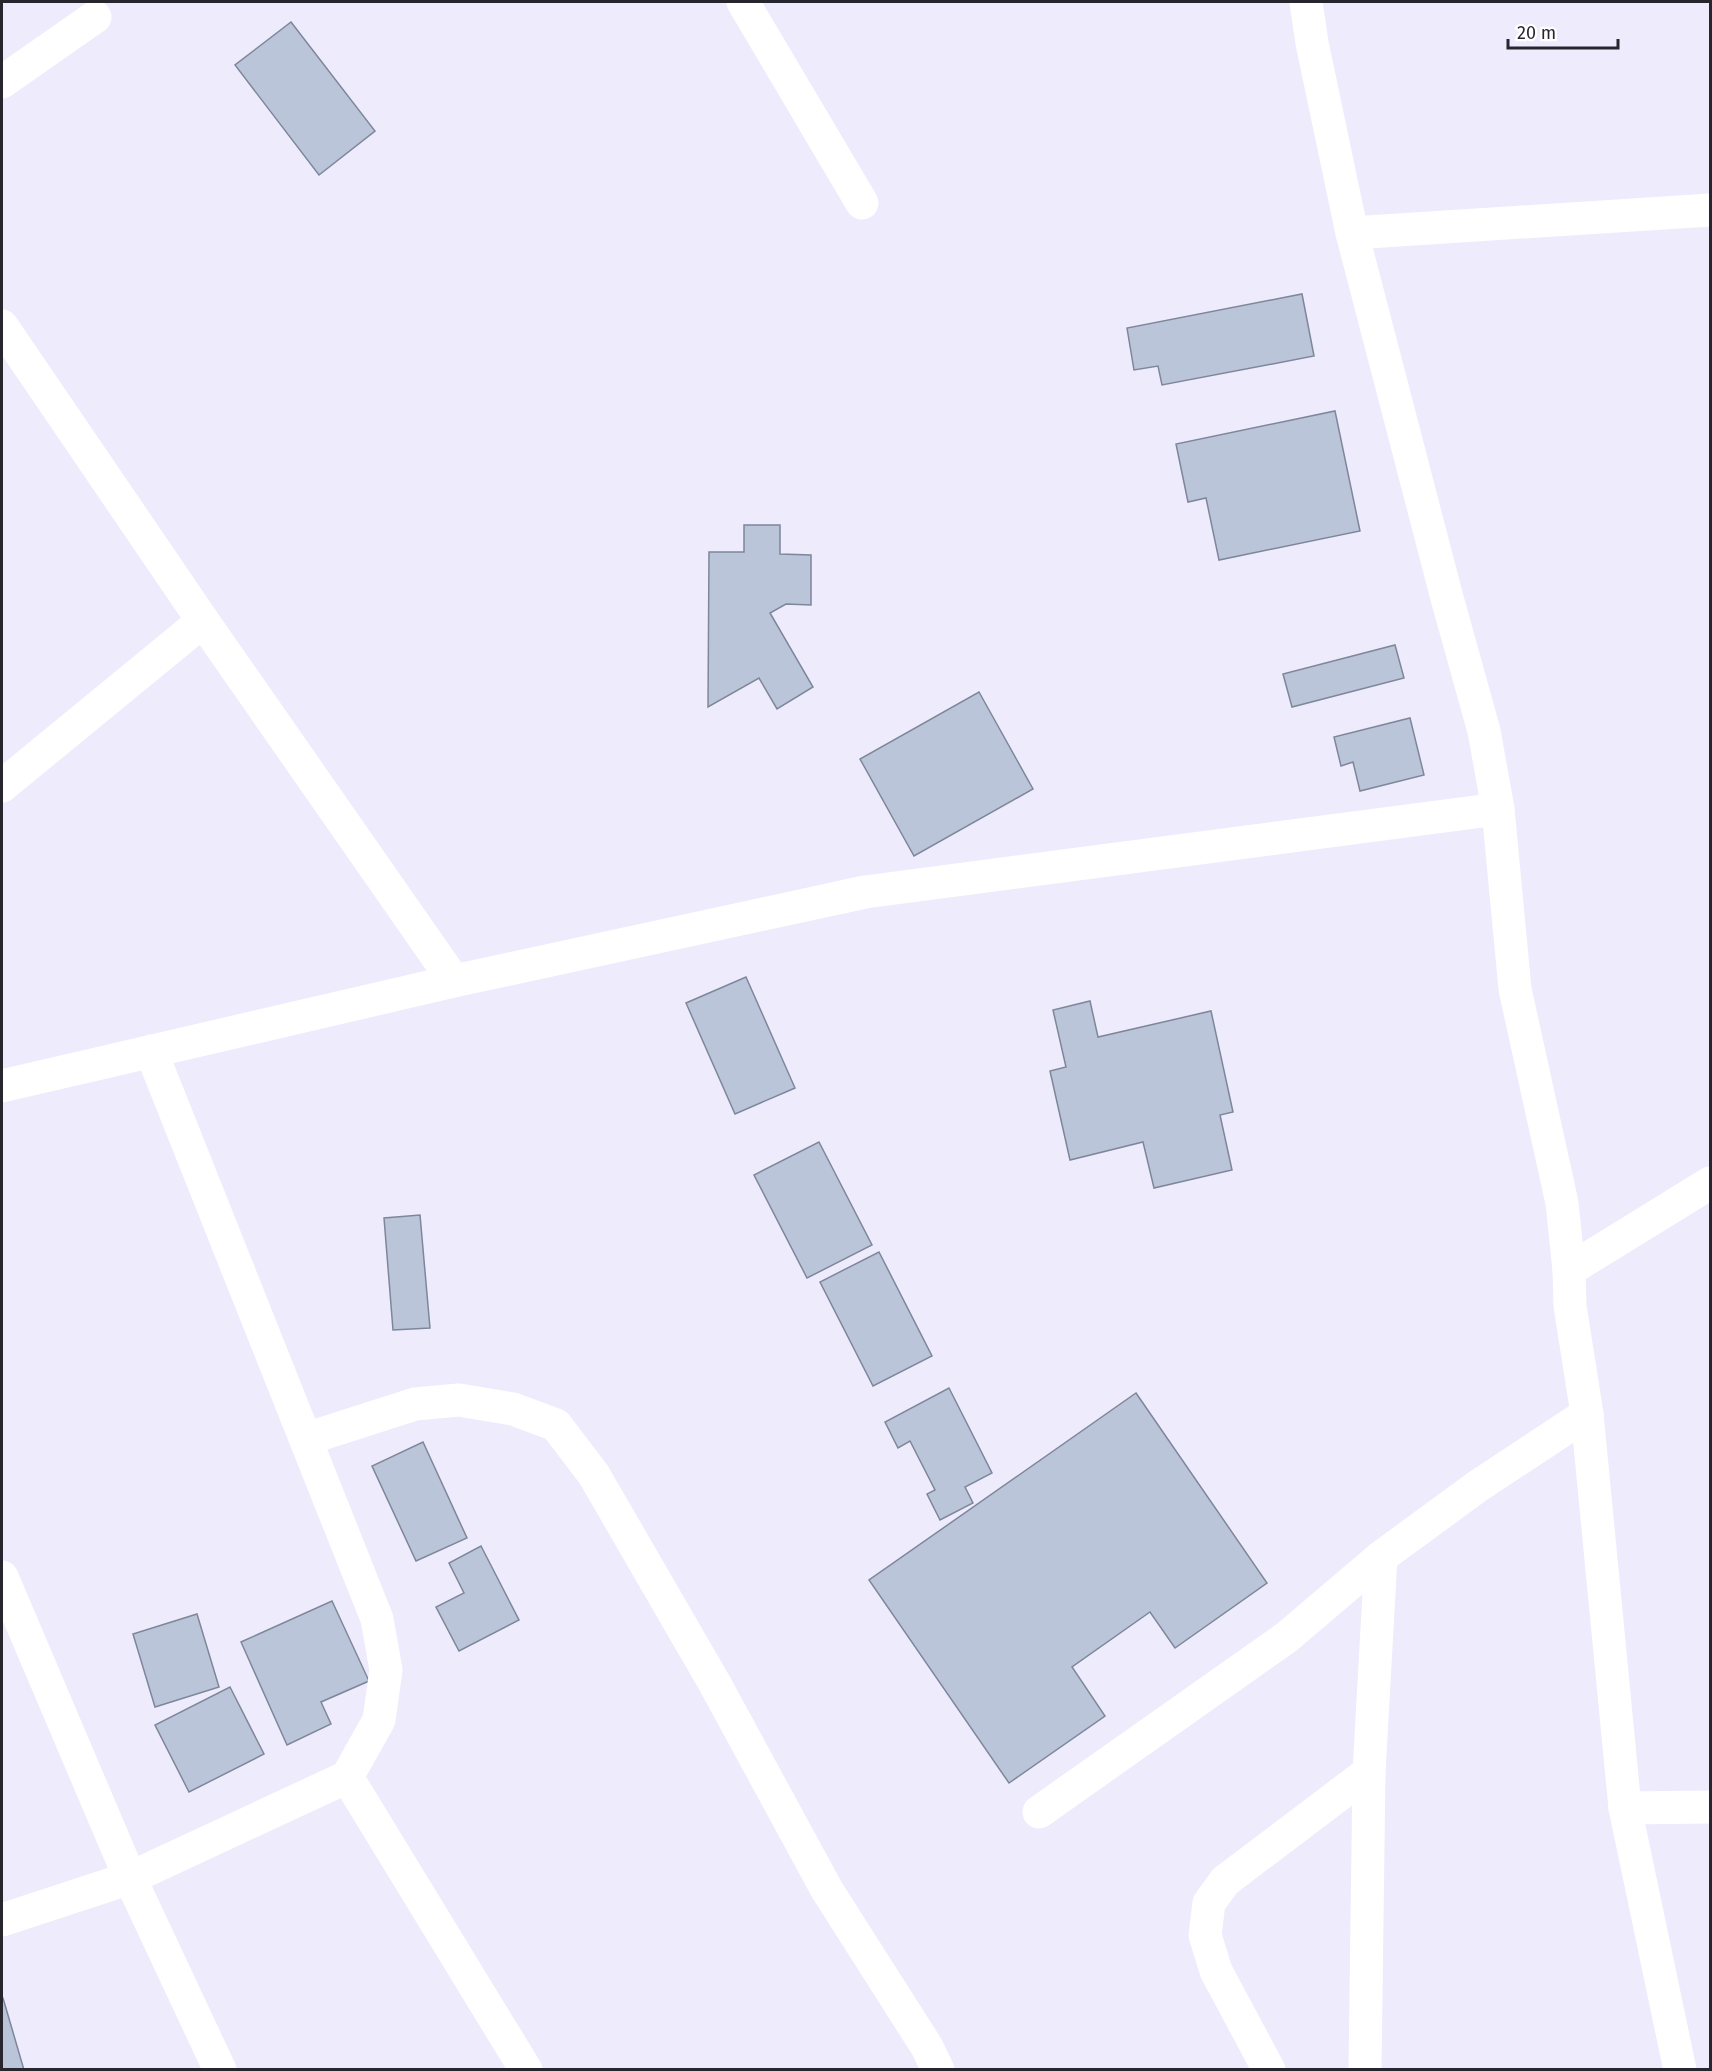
<svg xmlns="http://www.w3.org/2000/svg" width="1712" height="2071" font-family="'Fira Sans',sans-serif">
<style>
.building{fill:#bbc5d9;stroke:#7e879a;stroke-width:1.5}
.lines{fill:none;stroke-linecap:round;stroke-linejoin:round}
.minor{stroke:#fff;stroke-width:33}
</style>
<rect width="100%" height="100%" fill="#eeebfd"/>
<g class="building">
<path d="M291 22 375 131 319 175 235 65Z"/>
<path d="M1302 294 1314 356 1162 385 1158 366 1134 370 1127 328Z"/>
<path d="M1335 411 1360 531 1219 560 1206 498 1188 502 1176 444Z"/>
<path d="M744 525H780V554L811 555V605L786 604 770 613 813 687 777 709 759 678 708 707 709 552H744Z"/>
<path d="M1395 645 1404 678 1292 707 1283 674Z"/>
<path d="M979 692 1033 789 914 856 860 759Z"/>
<path d="M1410 718 1424 775 1360 791 1353 762 1341 766 1334 737Z"/>
<path d="M746 977 795 1088 735 1114 686 1003Z"/>
<path d="M1090 1001 1098 1037 1211 1011 1233 1112 1220 1115 1232 1170 1154 1188 1143 1142 1070 1160 1050 1071 1066 1067 1053 1010Z"/>
<path d="M819 1142 872 1245 807 1278 754 1175Z"/>
<path d="M420 1215 430 1328 393 1330 384 1218Z"/>
<path d="M879 1252 932 1356 873 1386 820 1282Z"/>
<path d="M949 1388 992 1473 965 1487 973 1503 940 1520 927 1494 935 1490 910 1441 898 1448 885 1422Z"/>
<path d="M1136 1393 1267 1583 1175 1648 1150 1612 1072 1667 1105 1716 1009 1783 869 1580Z"/>
<path d="M423 1442 467 1538 416 1561 372 1466Z"/>
<path d="M481 1546 519 1620 459 1651 436 1607 464 1593 449 1563Z"/>
<path d="M332 1601 369 1681 321 1702 331 1724 287 1745 241 1642Z"/>
<path d="M197 1614 219 1687 155 1707 133 1634Z"/>
<path d="M230 1687 264 1754 189 1792 155 1725Z"/>
<path d="M2 1998H3L24 2070H2Z"/>
</g>
<g class="lines">
<g class="minor">
<path d="M743 2 862 203"/>
<path d="M1306 2 1312 43 1352 233 1447 598 1484 731 1498 809 1515 989 1562 1203 1569 1270 1570 1306 1587 1414 1625 1808 1680 2070"/>
<path d="M2 82 95 17"/>
<path d="M1352 233 1710 210"/>
<path d="M2 326 203 621 454 981"/>
<path d="M2 786 203 621"/>
<path d="M151 1051 377 1619 386 1670 379 1720 347 1777 526 2070"/>
<path d="M2 1086 454 981 865 892 1498 809"/>
<path d="M1569 1270 1710 1183"/>
<path d="M306 1439 415 1404 459 1400 513 1409 556 1425 594 1475 715 1684 827 1890 927 2047 938 2070"/>
<path d="M2 1577 130 1878 220 2070"/>
<path d="M1625 1808 1710 1807"/>
<path d="M1039 1812 1287 1637 1381 1557 1478 1486 1587 1414"/>
<path d="M2 1920 130 1878 347 1777"/>
<path d="M1269 2070 1216 1971 1205 1935 1209 1903 1225 1881 1369 1772 1381 1557"/>
<path d="M1365 2070 1369 1772"/>
</g>
</g>
<rect width="1712" height="2071" fill="none" stroke="#27262e" stroke-width="6"/>
<path d="M1508 39v9h110v-9" fill="none" stroke="#27262e" stroke-width="3"/>
<text x="1517" y="39" font-size="18" fill="#27262e" stroke="#ffffff" stroke-width="4.5" paint-order="stroke">20 m</text>
</svg>
